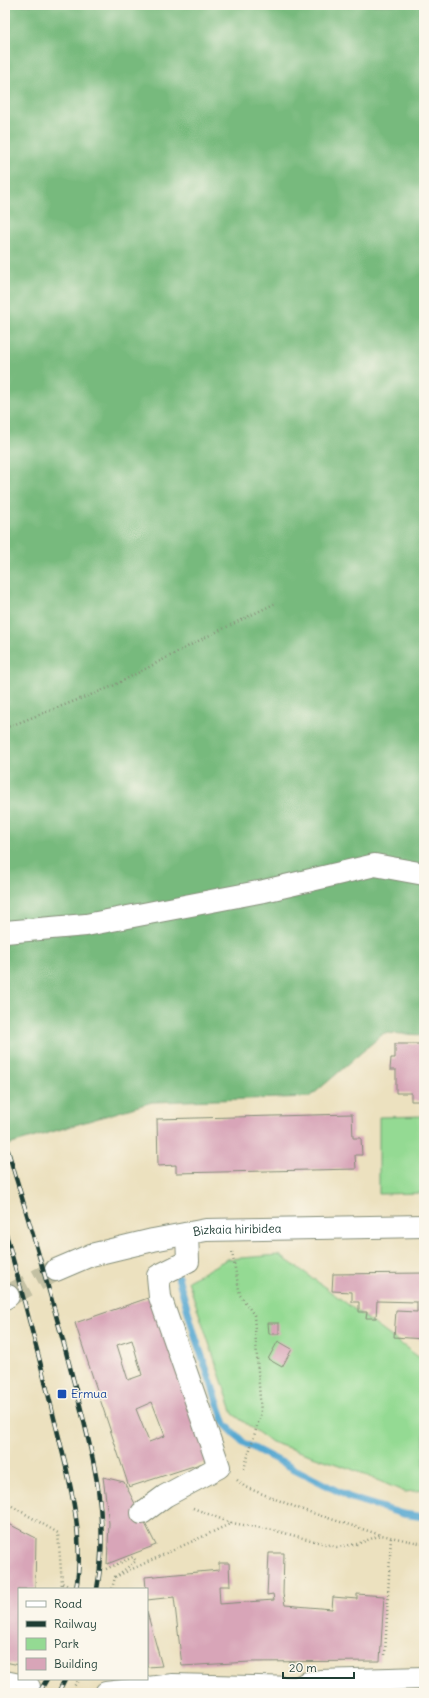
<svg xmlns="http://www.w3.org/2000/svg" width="429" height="1698" font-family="Delius,sans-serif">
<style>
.green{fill:#94da93;stroke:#5a8c64}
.forest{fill:#77ba7d;stroke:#4b7c58}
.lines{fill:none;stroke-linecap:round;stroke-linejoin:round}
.stream{stroke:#56a8d1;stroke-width:7}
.building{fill:#d8a5b8;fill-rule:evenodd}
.minor-tunnel{stroke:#c3c0a3;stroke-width:22;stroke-dasharray:22 11;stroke-linecap:butt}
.minor-casing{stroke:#868f7a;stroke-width:24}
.path{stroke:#868f7a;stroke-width:2.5;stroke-dasharray:1 3;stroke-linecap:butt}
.minor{stroke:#fff;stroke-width:22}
.rail-casing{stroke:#1f3d34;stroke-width:4.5}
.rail{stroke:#fbf7ec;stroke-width:3;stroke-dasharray:9;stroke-linecap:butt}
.transit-dot{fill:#1a4fb4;stroke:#fbf7ec;stroke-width:1.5}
.labels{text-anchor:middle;stroke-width:3;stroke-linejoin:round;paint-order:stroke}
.street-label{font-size:12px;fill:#1f3d34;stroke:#fbf7ec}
.transit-label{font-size:12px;fill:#164399;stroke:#fbf7ec;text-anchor:start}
</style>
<rect width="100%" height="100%" fill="#fbf7ec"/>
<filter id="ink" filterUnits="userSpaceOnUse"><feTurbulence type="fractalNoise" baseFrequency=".025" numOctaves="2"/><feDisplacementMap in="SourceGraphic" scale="8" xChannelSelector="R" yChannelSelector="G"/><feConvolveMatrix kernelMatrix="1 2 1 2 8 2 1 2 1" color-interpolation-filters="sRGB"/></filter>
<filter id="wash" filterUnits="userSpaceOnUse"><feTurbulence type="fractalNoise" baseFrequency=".012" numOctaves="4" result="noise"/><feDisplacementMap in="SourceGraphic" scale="16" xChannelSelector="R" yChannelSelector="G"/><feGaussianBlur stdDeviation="0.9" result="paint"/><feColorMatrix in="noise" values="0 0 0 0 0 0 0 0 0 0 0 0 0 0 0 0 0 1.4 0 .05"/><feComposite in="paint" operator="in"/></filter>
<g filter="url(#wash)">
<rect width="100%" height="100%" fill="#ece1bf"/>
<g class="green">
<path d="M424 1116V1193L379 1194V1117Z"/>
<path d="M279 1255 307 1274 424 1361V1490L405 1492 351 1469 271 1442 233 1414 188 1281 227 1259Z"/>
</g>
<path class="forest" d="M5 5H424V1035L384 1033 310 1097 152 1102 5 1146Z"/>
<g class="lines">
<path class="stream" d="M178 1277 196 1339 225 1424 244 1443 351 1498 403 1514 424 1517"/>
</g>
<g id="blocks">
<g class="building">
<path d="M395 1044H424V1101H411V1093H396V1070H390L391 1058H395Z"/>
<path d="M352 1114 353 1138H361L362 1155H355L356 1169 176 1173V1165L158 1166 157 1119Z"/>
<path d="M424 1273V1339L394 1337 396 1311 417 1312V1302L377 1301 376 1318H366L367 1312H359V1302H352V1292L332 1291 333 1274Z"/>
<path d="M154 1296 209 1461 129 1487 75 1323ZM132 1340 142 1375 128 1380 117 1345ZM152 1402 165 1436 149 1442 136 1409Z"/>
<path d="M268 1323H279V1334H269Z"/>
<path d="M278 1341 292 1349 282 1367 268 1359Z"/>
<path d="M103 1477 124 1482 156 1545 107 1564 109 1523Z"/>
<path d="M5 1522 36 1538 35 1589H19V1665L5 1662Z"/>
<path d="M269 1553H284L283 1594 285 1605 332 1609 333 1597 357 1599V1594L384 1596 380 1661 250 1662 182 1666 174 1597 147 1600 145 1577 219 1570V1563H229L230 1586H219L220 1604 274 1600 273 1594 267 1595Z"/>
<path d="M147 1612 162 1666 147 1667Z"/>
</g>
</g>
</g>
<g filter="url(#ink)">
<use href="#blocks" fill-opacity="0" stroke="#868f7a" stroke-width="1"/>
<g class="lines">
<path class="minor-tunnel" d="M8 1296 56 1270"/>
<g class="minor-casing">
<g id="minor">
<path d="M5 932 86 925 264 891 375 865 424 874"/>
<path id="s1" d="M56 1270 91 1255 153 1240 206 1230 424 1226"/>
<path d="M5 1298 8 1296"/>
<path d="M142 1513 165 1496 219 1467 160 1297 158 1276 188 1261 187 1234"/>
<path d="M5 1682 29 1687"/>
<path d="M297 1688 307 1683 320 1681 424 1678"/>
<path d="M106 1693 173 1685 297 1688"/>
</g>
</g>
<g class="path">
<path d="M5 728 111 687 206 637 276 603"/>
<path d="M232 1252 240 1295 254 1315 261 1413 244 1469"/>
<path d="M237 1480 245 1487 303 1510 381 1535"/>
<path d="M5 1502 58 1533 62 1583 68 1586"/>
<path d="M193 1508 231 1523"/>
<path d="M106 1569 133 1557 136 1561 115 1577 112 1589"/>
<path d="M115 1577 232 1523 273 1530 337 1547 357 1544 381 1535 424 1544"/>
<path d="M61 1589 62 1583"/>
<path d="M385 1655 391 1536"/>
<path d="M73 1693V1688L79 1679"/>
</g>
<use href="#minor" class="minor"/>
<g class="rail-casing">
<g id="rail">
<path d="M8 1151C30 1225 53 1300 72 1375 91 1448 111 1513 97 1589"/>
<path d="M5 1230C22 1293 39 1355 54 1418 67 1470 86 1536 76 1589"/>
<path d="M39 1693 47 1679"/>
<path d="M58 1693 65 1679"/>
</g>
</g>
<use href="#rail" class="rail"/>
</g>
</g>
<rect class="transit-dot" x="57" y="1389" width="10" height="10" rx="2"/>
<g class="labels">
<g class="street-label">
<text dy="4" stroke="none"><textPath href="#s1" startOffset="187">Bizkaia hiribidea</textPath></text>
</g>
<g class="transit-label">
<text x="71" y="1398">Ermua</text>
</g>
</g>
<rect width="429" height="1698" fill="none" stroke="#fbf7ec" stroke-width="20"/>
<rect x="18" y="1588" width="130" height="92" fill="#fbf7ec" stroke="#a3ada2"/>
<rect x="26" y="1601" width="20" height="6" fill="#ffffff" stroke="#a3ada2"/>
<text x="54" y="1608" font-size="12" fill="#1f3d34">Road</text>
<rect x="26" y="1621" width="20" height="6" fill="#1f3d34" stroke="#a3ada2"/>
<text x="54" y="1628" font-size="12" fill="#1f3d34">Railway</text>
<rect x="26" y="1638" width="20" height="12" fill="#94da93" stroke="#a3ada2"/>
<text x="54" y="1648" font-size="12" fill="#1f3d34">Park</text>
<rect x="26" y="1658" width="20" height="12" fill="#d8a5b8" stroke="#a3ada2"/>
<text x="54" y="1668" font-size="12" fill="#1f3d34">Building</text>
<path d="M283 1672v6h71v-6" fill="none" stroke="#1f3d34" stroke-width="2"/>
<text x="289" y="1672" font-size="12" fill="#1f3d34" stroke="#fbf7ec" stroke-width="3" paint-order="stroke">20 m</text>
</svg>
